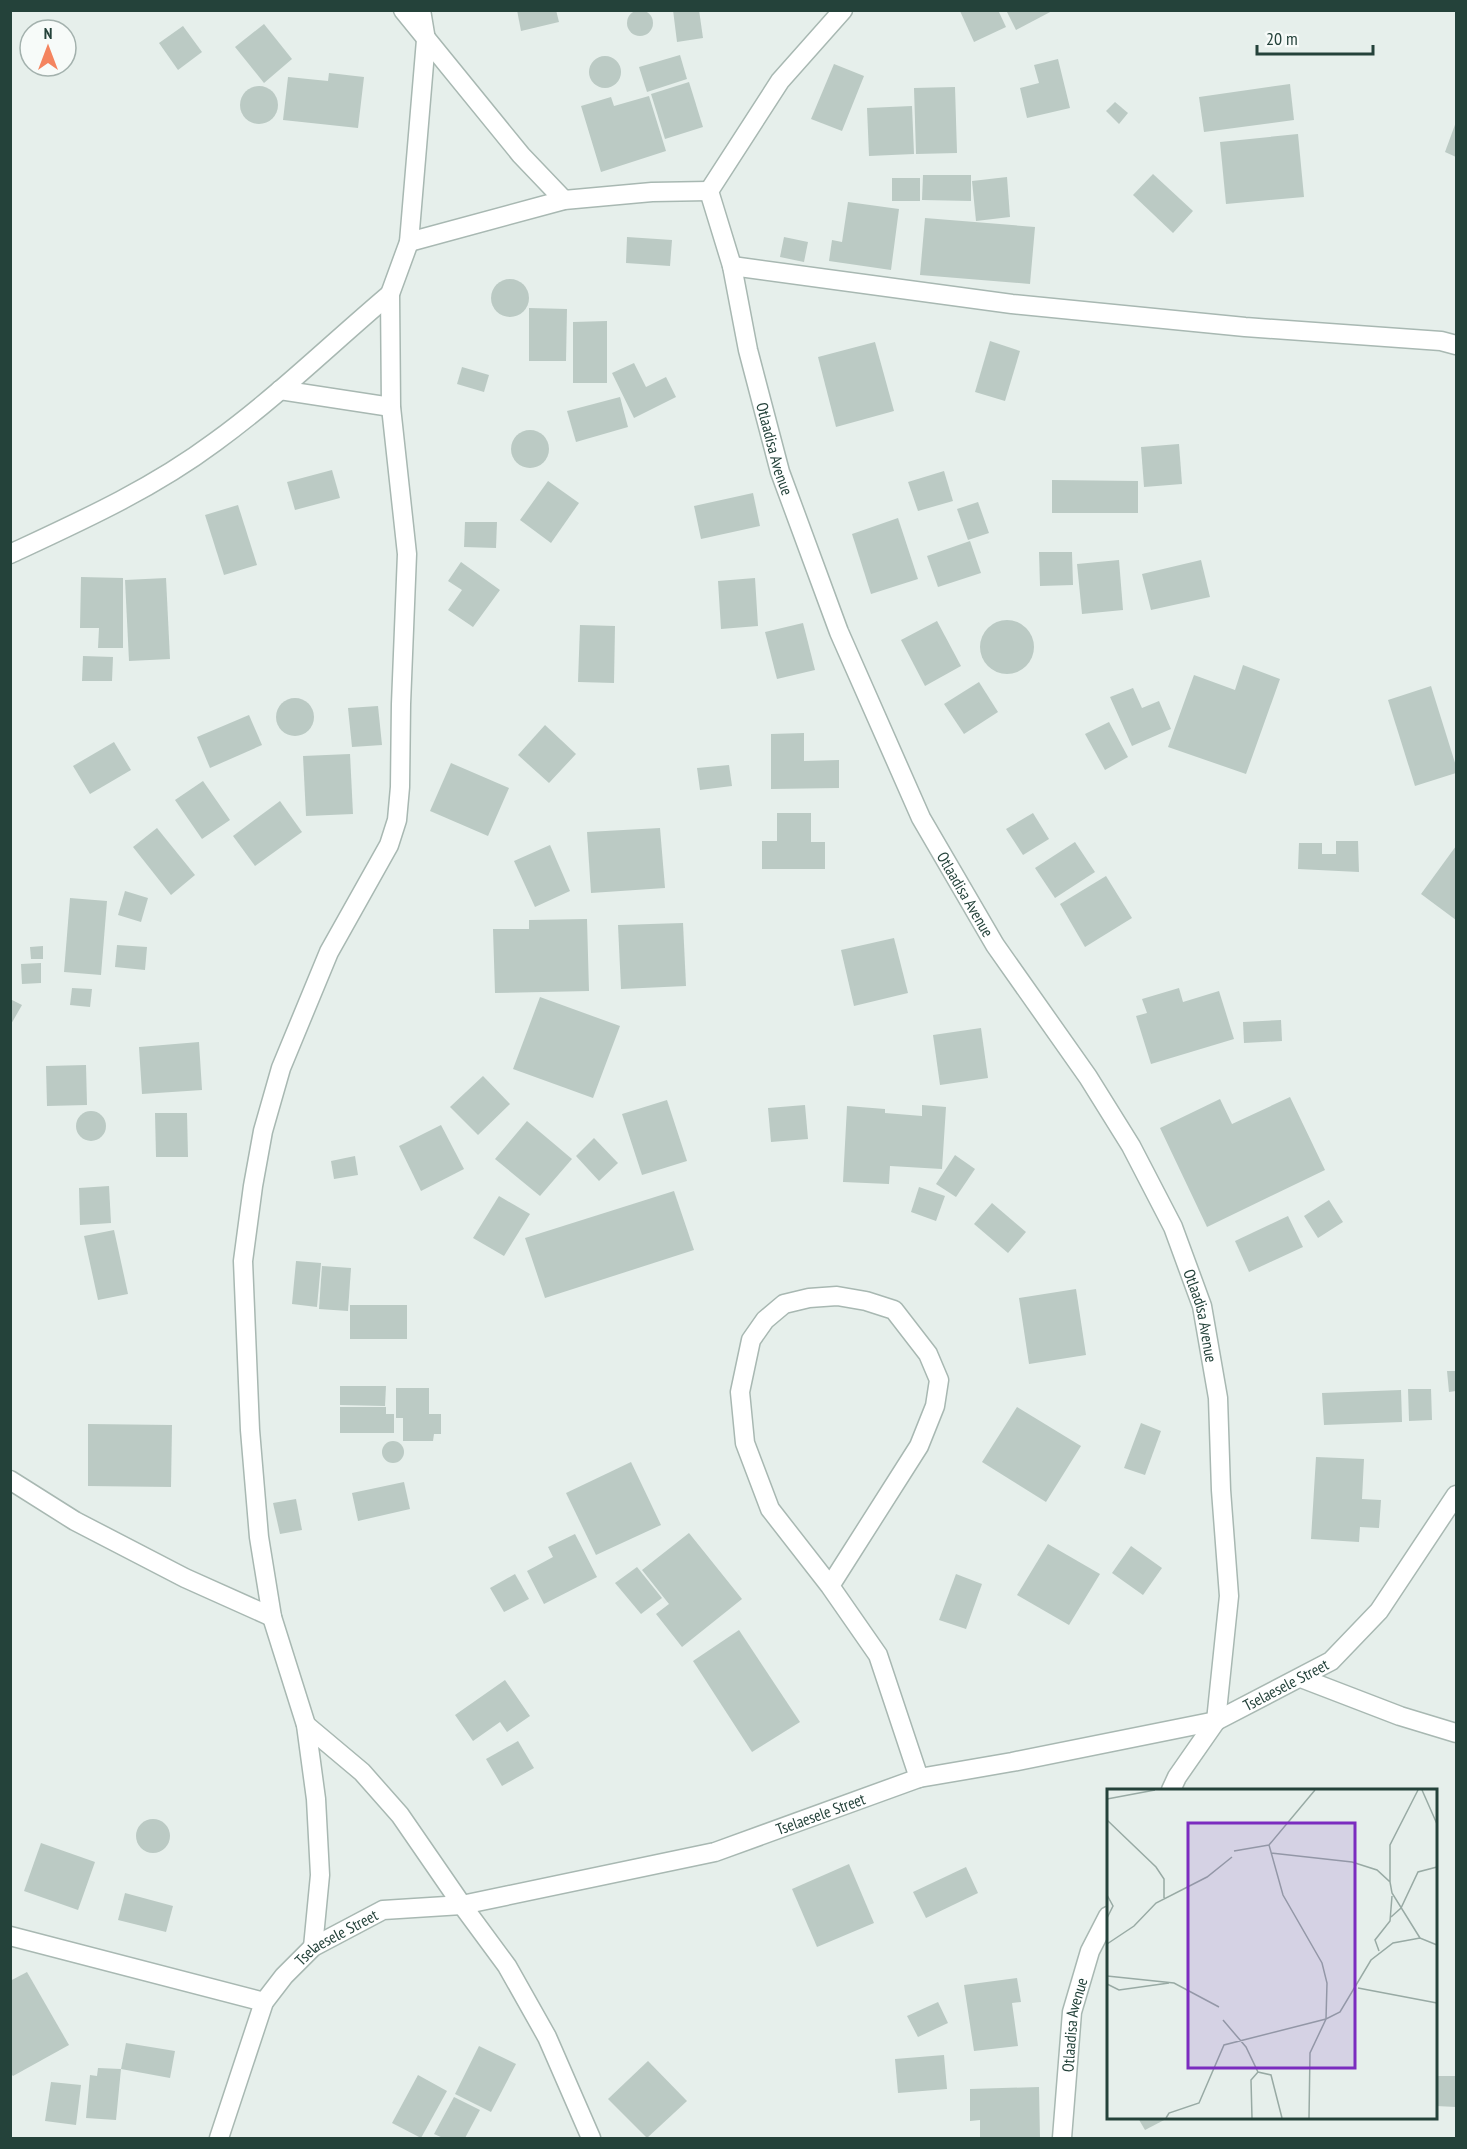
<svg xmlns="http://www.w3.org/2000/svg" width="1467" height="2149" font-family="'PT Sans Narrow',sans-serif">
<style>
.building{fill:#bbcac4}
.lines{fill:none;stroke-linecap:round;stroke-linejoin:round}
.lane-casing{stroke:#a8b8b2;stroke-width:21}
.street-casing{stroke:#a8b8b2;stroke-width:21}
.lane{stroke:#fff;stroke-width:18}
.street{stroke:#fff;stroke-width:18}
.labels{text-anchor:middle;stroke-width:4.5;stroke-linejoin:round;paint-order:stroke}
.street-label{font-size:16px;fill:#24423a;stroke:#f7fbf9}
.inset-road{fill:none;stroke:#98aaa4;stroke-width:1.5}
.view{fill:#7b2cbf;fill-opacity:0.15;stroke:#7b2cbf;stroke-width:3}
.inset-edge{fill:none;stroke:#24423a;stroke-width:3}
</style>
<rect width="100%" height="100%" fill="#e6efeb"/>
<g class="building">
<path d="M517 10H556L559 22 521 31Z"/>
<path d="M673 10H699L703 38 677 42Z"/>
<path d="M962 10H998L1006 27 974 42 960 11Z"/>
<path d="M1006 10H1054L1016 30Z"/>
<circle cx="640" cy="23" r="13"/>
<path d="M264 24 292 59 264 83 235 47Z"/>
<path d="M183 26 202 52 178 70 159 43Z"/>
<path d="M680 55 687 79 647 92 639 67Z"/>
<circle cx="605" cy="72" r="16"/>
<path d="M1058 59 1070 108 1027 118 1020 88 1039 83 1034 65Z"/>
<path d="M834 64 864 76 842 131 811 119Z"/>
<path d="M329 73 364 77 358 128 283 120 288 77 328 81Z"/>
<path d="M689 82 703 127 665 139 651 94Z"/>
<path d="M1290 84 1294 120 1204 132 1199 97Z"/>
<circle cx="259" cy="105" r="19"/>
<path d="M955 87 957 153 916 154 914 88Z"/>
<path d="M649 96 666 151 601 172 581 106 611 97 614 106Z"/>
<path d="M1115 102 1128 113 1119 124 1106 111Z"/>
<path d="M912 106 914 154 869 156 867 108Z"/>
<path d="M1456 122V157L1445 152Z"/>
<path d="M1298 134 1304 197 1226 204 1220 142Z"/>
<path d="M1153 174 1193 211 1173 233 1133 195Z"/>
<path d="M923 175H971V201L922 200Z"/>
<path d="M1007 177 1010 217 976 221 972 181Z"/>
<rect x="892" y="178" width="28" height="23"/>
<path d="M848 202 899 209 891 270 829 261 832 240 842 242Z"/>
<path d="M925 218 1035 227 1030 284 920 275Z"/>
<path d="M627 237 672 240 670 266 626 263Z"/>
<path d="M784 237 808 242 804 262 780 257Z"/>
<circle cx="510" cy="298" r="19"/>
<path d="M529 308 567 309 566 361H529Z"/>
<path d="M607 321V383H573V322Z"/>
<path d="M990 341 1020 351 1005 401 975 392Z"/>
<path d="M875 342 894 411 836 427 818 357Z"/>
<path d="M634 363 646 387 666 377 676 397 634 418 612 373Z"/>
<path d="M462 367 489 375 484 392 457 384Z"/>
<path d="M620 397 628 427 576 442 567 411Z"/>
<circle cx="530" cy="449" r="19"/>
<path d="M1179 444 1182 484 1144 487 1141 447Z"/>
<path d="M332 470 340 498 295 510 287 482Z"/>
<path d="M944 471 953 501 918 511 908 482Z"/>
<path d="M1052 480 1138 481V513H1052Z"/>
<path d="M548 481 579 503 551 543 520 520Z"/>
<path d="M753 493 760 526 701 539 694 506Z"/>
<path d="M978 502 989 533 968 540 957 509Z"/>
<path d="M238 505 257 565 224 575 205 515Z"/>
<path d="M898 518 918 579 871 594 852 534Z"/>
<path d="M465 522H497L496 548 464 547Z"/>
<path d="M970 541 981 573 938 587 927 556Z"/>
<path d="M1039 552H1072L1073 585 1040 586Z"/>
<path d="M1119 560 1123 610 1082 614 1077 564Z"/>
<path d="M1201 560 1210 597 1151 610 1142 574Z"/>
<path d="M461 562 500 590 473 627 448 610 462 590 448 581Z"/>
<path d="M81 577 123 578V648H98L99 628H80Z"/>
<path d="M166 578 170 659 129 661 125 580Z"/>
<path d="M755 578 758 626 721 629 718 581Z"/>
<circle cx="1007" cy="647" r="27"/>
<path d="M937 621 961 666 925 686 901 640Z"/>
<path d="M803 623 815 670 777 679 765 632Z"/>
<path d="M580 625 615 626 614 683 578 682Z"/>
<path d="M83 656 113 657 112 681H82Z"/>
<path d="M1243 665 1280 679 1246 774 1168 747 1194 675 1235 690Z"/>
<path d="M979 682 998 712 964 734 944 704Z"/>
<path d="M1431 686 1456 766V773L1415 786 1388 700Z"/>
<path d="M1133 688 1142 708 1159 701 1171 729 1132 746 1110 697Z"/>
<circle cx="295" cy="717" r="19"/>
<path d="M378 706 382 745 352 747 348 708Z"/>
<path d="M249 715 262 745 210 768 197 737Z"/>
<path d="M1109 722 1128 757 1105 770 1085 734Z"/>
<path d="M545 725 576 754 549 783 518 755Z"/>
<path d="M804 733V761L839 760V788L771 789V734Z"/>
<path d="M114 742 131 770 90 794 73 766Z"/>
<path d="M350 754 353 814 306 816 303 756Z"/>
<path d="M451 763 509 788 488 836 430 811Z"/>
<path d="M729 765 732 786 700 790 697 768Z"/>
<path d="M203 781 230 820 202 839 175 800Z"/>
<path d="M280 801 302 832 255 866 233 836Z"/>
<path d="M777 813H811V842H825V869H762V841H777Z"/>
<path d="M1033 813 1049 839 1023 855 1006 829Z"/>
<path d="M157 828 195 875 171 895 133 847Z"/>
<path d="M660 828 665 888 591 893 587 832Z"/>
<path d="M1336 841H1358L1359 872 1298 869 1299 843H1322V854H1336Z"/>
<path d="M1075 842 1095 872 1055 898 1035 868Z"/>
<path d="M550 845 570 891 535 907 514 861Z"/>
<path d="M1456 846V920L1421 894Z"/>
<path d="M1106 876 1132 918 1085 947 1060 904Z"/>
<path d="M125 891 148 898 141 922 118 915Z"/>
<path d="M70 898 107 901 101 975 64 972Z"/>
<path d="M587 919 589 991 495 993 493 929H529V920Z"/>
<path d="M683 923 686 986 621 989 618 925Z"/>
<path d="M894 938 908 993 854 1006 841 950Z"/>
<path d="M117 945 147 947 145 970 115 967Z"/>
<path d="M43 946V959H31L30 947Z"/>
<path d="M41 963V983L22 984 21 964Z"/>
<path d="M72 988 92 989 90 1007 70 1005Z"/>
<path d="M1179 988 1183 1002 1219 991 1234 1039 1151 1064 1136 1016 1147 1013 1142 999Z"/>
<path d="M540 997 620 1026 593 1098 513 1069Z"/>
<path d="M10 999 22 1005 10 1026Z"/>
<path d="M1281 1020 1282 1041 1244 1043 1243 1022Z"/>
<path d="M981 1028 988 1078 940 1085 933 1035Z"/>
<path d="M199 1042 202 1090 142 1094 139 1047Z"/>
<path d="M86 1065 87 1105 47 1106 46 1066Z"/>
<path d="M483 1076 510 1104 478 1135 450 1107Z"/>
<path d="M1290 1097 1325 1170 1207 1227 1160 1128 1220 1099 1232 1124Z"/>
<path d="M667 1100 687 1161 642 1175 622 1114Z"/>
<path d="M805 1105 808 1139 771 1142 768 1108Z"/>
<path d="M922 1105 946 1107 942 1169 890 1166 889 1184 843 1182 847 1106 885 1109V1113L922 1116Z"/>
<circle cx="91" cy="1126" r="15"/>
<path d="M155 1113H187L188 1157H156Z"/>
<path d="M527 1121 572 1159 540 1196 495 1159Z"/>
<path d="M441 1125 464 1169 421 1191 399 1146Z"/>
<path d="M594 1138 618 1163 599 1181 576 1156Z"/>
<path d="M955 1155 975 1169 956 1197 936 1184Z"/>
<path d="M355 1156 358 1175 334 1179 331 1161Z"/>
<path d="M109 1186 111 1223 80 1225 79 1188Z"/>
<path d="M919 1187 945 1196 936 1221 911 1212Z"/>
<path d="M674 1191 694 1250 545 1298 525 1238Z"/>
<path d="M499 1196 530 1214 504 1256 473 1238Z"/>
<path d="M1329 1200 1343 1222 1318 1238 1304 1216Z"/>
<path d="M992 1203 1026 1232 1008 1253 974 1224Z"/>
<path d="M1288 1216 1303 1247 1249 1272 1235 1241Z"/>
<path d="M114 1230 128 1294 98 1300 84 1236Z"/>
<path d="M296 1261 321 1263 317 1307 292 1304Z"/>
<path d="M322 1266 351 1268 348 1311 319 1309Z"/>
<path d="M1076 1289 1086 1355 1029 1364 1019 1298Z"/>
<rect x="350" y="1305" width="57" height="34"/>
<path d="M1447 1371H1456V1391L1449 1392Z"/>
<path d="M340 1386H386L385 1406 340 1405Z"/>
<path d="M396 1388H429V1414H441V1434H434L433 1441H403V1418H396Z"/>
<path d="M1408 1389H1431L1432 1420 1409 1421Z"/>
<path d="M1401 1390 1402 1422 1324 1425 1322 1393Z"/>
<path d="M340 1407H386V1414H394V1433H340Z"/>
<path d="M1017 1407 1081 1446 1046 1502 982 1462Z"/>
<path d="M1141 1423 1161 1431 1145 1475 1124 1468Z"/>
<path d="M88 1424 172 1425 171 1487 88 1486Z"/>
<circle cx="393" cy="1452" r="11"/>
<path d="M1316 1457 1364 1459 1362 1499 1381 1500 1379 1528 1360 1527 1359 1542 1311 1539Z"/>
<path d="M631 1462 661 1525 596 1555 566 1493Z"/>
<path d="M404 1482 410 1509 358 1521 352 1493Z"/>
<path d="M296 1499 302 1530 280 1534 273 1503Z"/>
<path d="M689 1533 742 1599 682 1647 656 1614 669 1604 642 1570Z"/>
<path d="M575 1534 597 1577 544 1604 527 1571 553 1557 548 1547Z"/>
<path d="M1048 1544 1100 1574 1069 1625 1017 1595Z"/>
<path d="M1131 1546 1162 1568 1143 1595 1112 1573Z"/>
<path d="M637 1567 662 1598 641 1614 615 1583Z"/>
<path d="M515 1574 529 1599 504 1612 490 1588Z"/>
<path d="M956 1574 982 1584 966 1629 939 1620Z"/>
<path d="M739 1630 800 1722 752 1752 693 1661Z"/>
<path d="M505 1680 530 1716 507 1732 500 1722 473 1741 455 1715Z"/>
<path d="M518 1741 534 1768 502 1786 486 1759Z"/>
<circle cx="153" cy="1836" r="17"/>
<path d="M41 1843 95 1862 78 1910 24 1891Z"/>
<path d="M849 1864 874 1923 817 1947 792 1889Z"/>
<path d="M966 1867 978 1893 926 1918 913 1892Z"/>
<path d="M125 1893 173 1906 166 1932 118 1920Z"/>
<path d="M27 1972 69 2045 13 2076 10 2073V1981Z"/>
<path d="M1017 1978 1021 2002 1012 2003 1018 2046 974 2051 964 1985Z"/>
<path d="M938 2002 948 2023 918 2037 907 2016Z"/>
<path d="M126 2043 175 2051 170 2078 121 2069Z"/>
<path d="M479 2046 516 2064 491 2112 455 2094Z"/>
<path d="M944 2055 947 2089 898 2093 895 2059Z"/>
<path d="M648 2061 687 2101 647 2138 608 2099Z"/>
<path d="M98 2068 121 2069 116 2120 86 2118 90 2075 97 2076Z"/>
<path d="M418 2075 447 2091 421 2138 392 2123Z"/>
<path d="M1436 2076H1456V2107L1436 2106Z"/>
<path d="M51 2082 81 2085 76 2125 45 2121Z"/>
<path d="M1039 2087 1040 2138H980V2120L970 2121V2089Z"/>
<path d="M454 2097 480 2110 465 2138H443L434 2134Z"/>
<path d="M1138 2118H1168L1145 2130Z"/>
</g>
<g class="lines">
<g class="lane-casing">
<g id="lane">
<path d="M403 10 521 155 564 200"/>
<path d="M830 1586 919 1446 935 1406 939 1380 928 1354 894 1310 866 1301 837 1296 809 1298 784 1304 765 1320 751 1340 740 1392 745 1443 770 1509 830 1586 878 1655 919 1778"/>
<path d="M1301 1678 1400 1716 1456 1733"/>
<path d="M10 1936 264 2002"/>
<path d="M313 1947 320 1875 316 1799 306 1725 272 1617 259 1537 250 1430 243 1261 253 1186 263 1131 281 1068 329 952 389 845 397 820 400 787 401 704 407 554 391 407 390 294 409 242 426 40 421 10"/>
</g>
</g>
<g class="street-casing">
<g id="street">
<path id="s1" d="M843 10 780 81 709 191 732 266 748 350 780 472 839 632 921 818 995 945 1088 1077 1131 1146 1173 1227 1202 1306 1218 1398 1221 1490 1229 1596 1216 1721 1177 1777 1171 1790"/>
<path d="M409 242 564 200 652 192 709 191"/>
<path d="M732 266 1012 304 1245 327 1441 341 1456 345"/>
<path d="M280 390 391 407"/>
<path d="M10 554C81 521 152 489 215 442 277 397 332 343 390 294"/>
<path d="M10 1480 75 1521 185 1578 272 1617"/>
<path d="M306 1725 362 1772 400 1815 462 1905 507 1966 547 2037 591 2138"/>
<path id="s2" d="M219 2138 264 2002 284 1976 313 1947 383 1910 462 1905 715 1852 919 1778 1012 1762 1216 1721 1331 1661 1379 1611 1456 1495"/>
<path id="s3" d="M1062 2138 1072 2012 1090 1951 1108 1916"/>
</g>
</g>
<use href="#lane" class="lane"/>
<use href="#street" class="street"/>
</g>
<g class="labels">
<g class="street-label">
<text dy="6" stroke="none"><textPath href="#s1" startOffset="492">Otlaadisa Avenue</textPath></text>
<text dy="6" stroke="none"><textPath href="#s1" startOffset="978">Otlaadisa Avenue</textPath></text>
<text dy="6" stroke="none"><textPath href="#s1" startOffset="1464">Otlaadisa Avenue</textPath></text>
<text dy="6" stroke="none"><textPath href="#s2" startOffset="1232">Tselaesele Street</textPath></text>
<text dy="6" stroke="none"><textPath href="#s2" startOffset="746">Tselaesele Street</textPath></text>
<text dy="6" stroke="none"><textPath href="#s2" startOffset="242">Tselaesele Street</textPath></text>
<text dy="6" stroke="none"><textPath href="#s3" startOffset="114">Otlaadisa Avenue</textPath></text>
</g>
</g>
<g transform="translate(1107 1789)">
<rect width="330" height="330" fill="#e6efeb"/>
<path class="inset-road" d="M315 1 330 35M0 10 48 1M0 31 49 78 57 90V109M127 62 162 56M164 64 245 73 270 81 283 93 285 104 313 149M283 93V56L311 1M0 106 6 117 0 129M284 128 294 119 311 83 330 78M0 155 27 137 49 114 100 88 125 68M272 162 268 151 283 132 285 107M0 187 67 194 112 218M0 195 12 201 62 194M251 199 330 214M116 231 139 258 151 283 164 286 175 329M59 329 62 324 92 314 117 256 219 230 233 223 264 171 286 154 313 149 330 156M145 329 144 291 151 283M202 329 203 264 219 230 220 194 215 174 176 106 162 56 208 1"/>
<path class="view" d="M81 34H248V279H81Z"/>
<rect width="330" height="330" class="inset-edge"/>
</g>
<rect width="1467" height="2149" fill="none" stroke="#24423a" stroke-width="24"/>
<g transform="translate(48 48)"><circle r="28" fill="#f7fbf9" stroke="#a3b1ad" stroke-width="1.5"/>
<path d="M0-4.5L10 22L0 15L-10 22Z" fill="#f4845f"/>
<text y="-9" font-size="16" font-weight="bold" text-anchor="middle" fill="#24423a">N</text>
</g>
<path d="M1257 45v9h116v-9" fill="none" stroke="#24423a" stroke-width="3"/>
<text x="1266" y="45" font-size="18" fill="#24423a" stroke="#f7fbf9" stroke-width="4.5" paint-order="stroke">20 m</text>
</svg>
